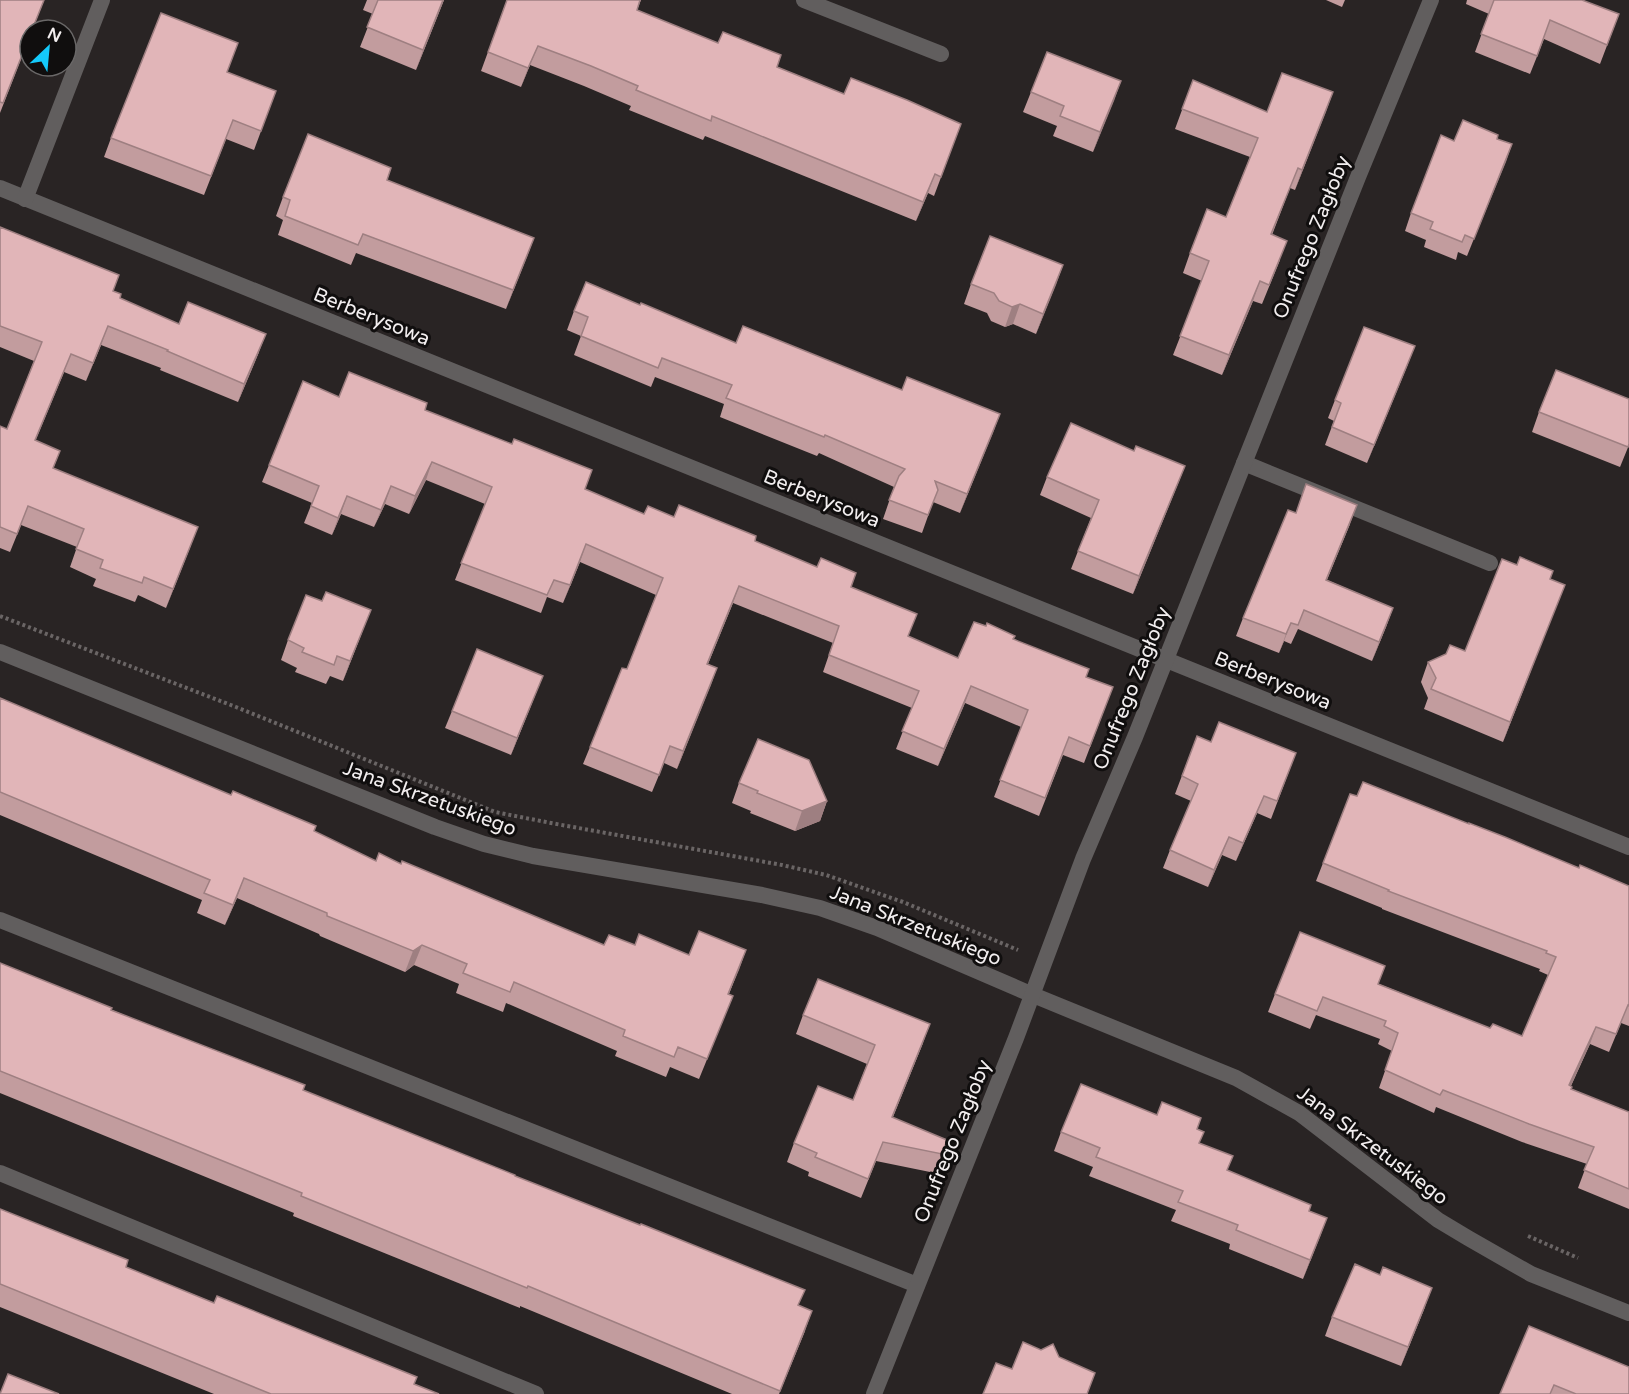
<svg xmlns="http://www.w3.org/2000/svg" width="1629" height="1394" font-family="'Varela Round',sans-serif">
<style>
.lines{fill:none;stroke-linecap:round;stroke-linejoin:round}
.path{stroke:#6a6565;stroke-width:4;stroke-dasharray:3 3;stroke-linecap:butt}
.service{stroke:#615e5e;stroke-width:16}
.minor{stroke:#615e5e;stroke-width:16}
.wall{fill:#c29c9e}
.shaded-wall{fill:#9e7f81}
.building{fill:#e1b5b8;stroke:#9e7f81;stroke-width:1.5}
.labels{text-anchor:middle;stroke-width:6;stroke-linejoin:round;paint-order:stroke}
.street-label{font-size:20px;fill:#f2eeef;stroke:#100e0e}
</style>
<rect width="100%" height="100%" fill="#292424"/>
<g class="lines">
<g class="path">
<path d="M0 616 236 707 495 812 551 823 782 865 826 875 903 902 1018 950"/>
<path d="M1528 1236 1578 1258"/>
</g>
<g class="service">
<path d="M1244 463 1490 563"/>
<path d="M0 920 917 1285"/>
<path d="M0 1173 536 1394"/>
</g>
<g class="minor">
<path d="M804 0 941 54"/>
<path d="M0 188 1629 847"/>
<path d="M25 199 102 0"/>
<path d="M0 652 435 827 484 844 533 856 762 895 820 908 877 928 1033 995 1236 1078 1299 1113 1438 1220 1468 1238 1531 1274 1629 1313"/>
<path d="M874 1394 1016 1038 1083 859 1135 737 1358 177 1431 0"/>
</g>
</g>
<g class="wall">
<path d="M0 0H44L0 113Z"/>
<path d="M367 0H444L416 70 360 47 373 14 363 10Z"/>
<path d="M507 0H641L637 10 844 94 961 124 934 196 928 193 916 221 705 136 703 140 629 110 631 106 584 86 530 65 521 87 481 71Z"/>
<path d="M1326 0H1345L1342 7Z"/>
<path d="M1467 0H1582L1619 14 1600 64 1544 39 1530 74 1475 52 1489 14 1466 4Z"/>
<path d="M227 72 276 91 254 150 226 139 204 195 104 157 111 138Z"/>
<path d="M1193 80 1267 112 1333 92 1295 190 1290 188 1272 235 1280 260 1262 304 1253 301 1222 375 1173 355 1202 281 1183 273 1190 253 1226 217 1250 157 1175 129Z"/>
<path d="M1121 81 1093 152 1053 136 1057 126 1023 112 1031 92Z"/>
<path d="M1497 139 1512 144 1467 256 1458 252 1456 260 1424 247 1426 240 1405 231 1411 213 1454 141Z"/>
<path d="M387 180 534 238 506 309 356 253 351 265 278 235 283 220 276 216 283 197Z"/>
<path d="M0 227 114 291 120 298 179 324 259 352 238 402 160 370 161 368 101 345 86 381 64 372 35 441 60 451 53 469 191 545 166 608 138 595 135 602 93 586 96 579 70 567 77 547 21 525 10 552 0 548V426L7 429 34 361 0 347Z"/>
<path d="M1063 265 1036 334 1013 324 1005 327 991 321 987 313 964 304 971 284Z"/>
<path d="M574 311 736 343 902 390 1000 414 960 513 933 502 922 533 883 519 894 487 819 453 817 456 720 417 724 404 655 377 651 387 574 355 581 336 567 330Z"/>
<path d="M1408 364 1367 463 1325 445 1334 421 1328 418 1335 400Z"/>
<path d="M339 397 425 410 585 489 644 514 674 517 755 541 851 587 909 637 958 658 1014 639 1086 677 1113 687 1084 763 1063 755 1039 816 994 797 1021 727 965 703 938 766 896 749 912 708 823 672 833 643 733 603 708 664 717 668 677 769 664 763 652 792 583 764 590 747 627 669 656 595 580 562 563 603 547 597 541 613 455 580 485 504 426 480 409 514 385 504 374 527 341 514 332 535 304 523 312 503 262 482 269 465Z"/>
<path d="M1539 412 1629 445 1620 467 1532 432Z"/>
<path d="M1185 466 1133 594 1071 569 1091 518 1040 495 1047 477Z"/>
<path d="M1296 513 1350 524 1327 580 1393 608 1386 627 1372 661 1298 629 1291 644 1284 641 1279 653 1236 636 1243 618Z"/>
<path d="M1550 579 1557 604 1503 742 1424 709 1428 698 1421 682 1428 662 1465 651Z"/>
<path d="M363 630 343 681 330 676 326 684 295 672 297 668 281 660 288 640Z"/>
<path d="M543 676 511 755 445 728 452 711Z"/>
<path d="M0 698 314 831 376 861 401 864 604 945H635L689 955 746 950 729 994 733 996 699 1079 670 1067 666 1077 615 1056 617 1051 506 1003 503 1012 456 993 459 984 414 965 405 972 320 936 319 934 237 898 225 925 197 913 202 900 0 815Z"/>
<path d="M1197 736 1211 742 1296 753 1271 819 1257 813 1236 861 1222 855 1208 887 1163 868 1170 850 1191 801 1175 794Z"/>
<path d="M739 783 827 801 820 821 795 831 750 813 751 811 732 803Z"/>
<path d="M1469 824 1579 868 1629 886V1026L1621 1023 1609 1052 1590 1044 1571 1086V1089L1629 1112V1209L1578 1188 1587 1164 1522 1142 1436 1107 1434 1113 1379 1088 1392 1051 1378 1044 1380 1039 1316 1015 1310 1029 1268 1012 1275 994 1379 984 1490 1028 1522 1036 1548 975 1539 971 1540 969 1382 909V908L1316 881 1323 863Z"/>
<path d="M0 963 303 1090 515 1176 799 1305 805 1331 779 1394H732L520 1306V1308L293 1216 294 1213 0 1093Z"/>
<path d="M803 1015 923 1043 893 1117 942 1154 935 1173 876 1161 861 1198 808 1176 809 1172 787 1162 794 1143 853 1100 867 1064 796 1034Z"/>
<path d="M1157 1115 1197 1129 1200 1143 1227 1171 1309 1211 1327 1218 1303 1279 1229 1249 1230 1244 1171 1221 1176 1210 1089 1176 1093 1167 1054 1151 1061 1132Z"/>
<path d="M0 1209 126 1267 439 1394H214L0 1307Z"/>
<path d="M1380 1275 1425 1307 1401 1366 1325 1336 1332 1317Z"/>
<path d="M1629 1367V1394H1500Z"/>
</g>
<g class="shaded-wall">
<path d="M443 0H444L416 70 423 50Z"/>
<path d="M538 46 530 65 521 87 528 68Z"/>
<path d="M1121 81 1114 101 1093 152 1100 132Z"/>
<path d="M1333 92 1326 112 1295 190 1302 170Z"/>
<path d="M1512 144 1506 162 1467 256 1474 239Z"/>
<path d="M935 174 928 193 916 221 923 202Z"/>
<path d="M534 238 527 257 506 309 513 290Z"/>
<path d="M1063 265 1056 285 1036 334 1043 314Z"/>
<path d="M1260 281 1253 301 1222 375 1229 355Z"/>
<path d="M1020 304 1013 324 1005 327 1012 307Z"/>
<path d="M108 326 101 345 86 381 93 363Z"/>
<path d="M266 334 259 352 238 402 244 384Z"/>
<path d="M1415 346 1408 364 1367 463 1374 445Z"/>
<path d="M71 354 64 372 28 459 35 440Z"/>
<path d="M1000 414 993 433 960 513 967 494Z"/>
<path d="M432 462 426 480 409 514 415 496Z"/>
<path d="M1185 466 1178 484 1133 594 1139 576Z"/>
<path d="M391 486 385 504 374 527 381 510Z"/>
<path d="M347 496 341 514 332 535 338 518Z"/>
<path d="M1357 505 1350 524 1319 598 1326 580Z"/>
<path d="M198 527 191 545 166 608 173 589Z"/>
<path d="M586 544 580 562 563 603 570 585Z"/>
<path d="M1565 585 1557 604 1503 742 1510 722Z"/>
<path d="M739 586 733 603 701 681 707 664Z"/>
<path d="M1393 608 1386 627 1372 661 1379 642Z"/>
<path d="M371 610 363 630 343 681 350 661Z"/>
<path d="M1291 623 1284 641 1279 653 1286 634Z"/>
<path d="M717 668 711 685 677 769 683 751Z"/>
<path d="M543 676 536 693 511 755 517 738Z"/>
<path d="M971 686 965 703 938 766 944 749Z"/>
<path d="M1264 796 1257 813 1236 861 1243 843Z"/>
<path d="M827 801 820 821 795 831 802 811Z"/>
<path d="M1229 837 1222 855 1208 887 1214 870Z"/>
<path d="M244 878 237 898 225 925 233 905Z"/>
<path d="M422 945 414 965 405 972 413 951Z"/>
<path d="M746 950 739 970 720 1014 728 994Z"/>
<path d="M930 1024 923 1043 885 1136 892 1117Z"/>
<path d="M1596 1027 1590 1044 1563 1103 1569 1085Z"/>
<path d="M1327 1218 1320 1237 1303 1279 1310 1260Z"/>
<path d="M1432 1288 1425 1307 1401 1366 1408 1347Z"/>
<path d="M812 1311 805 1331 779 1394 780 1391Z"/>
</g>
<g class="building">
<path d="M0 0H44L32 30H30V35L3 103 0 102Z"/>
<path d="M378 0H443L423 50 367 27Z"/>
<path d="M507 0H640L637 10 718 43 723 32 781 55 777 67 844 94 851 78 907 100 961 124 941 177 935 174 923 202 712 116 711 121 636 90 638 86 591 66 538 46 528 68 488 52Z"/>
<path d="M1494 0H1582L1619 14 1607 45 1550 20 1537 56 1481 34Z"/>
<path d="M161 13 238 43 227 72 276 91 261 131 233 120 211 176 111 138Z"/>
<path d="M1047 52 1121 81 1100 132 1060 116 1064 106 1031 92Z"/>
<path d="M1282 73 1333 92 1302 170 1298 168 1271 234 1287 241 1269 285 1260 281 1229 355 1180 336 1209 261 1190 253 1207 209 1226 217 1258 138 1182 109 1193 80 1267 112Z"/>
<path d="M1463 120 1498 135 1497 139 1512 144 1474 239 1465 235 1462 242 1430 229 1433 222 1411 213 1441 135 1454 141Z"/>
<path d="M308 134 391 168 387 180 534 238 513 290 363 234 358 245 285 216 290 200 283 197Z"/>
<path d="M0 227 119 275 113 291 121 294 120 298 179 324 188 302 266 334 244 384 167 351 168 350 108 326 93 363 71 354 35 440 60 451 53 468 198 527 173 589 144 577 142 583 100 568 103 560 76 549 84 529 28 506 17 534 0 527V426L7 429 42 342 0 326Z"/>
<path d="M990 236 1063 265 1043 314 1020 304 1012 307 999 301 994 293 971 284Z"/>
<path d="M586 282 640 305 641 303 736 343 743 326 902 390 907 377 1000 414 967 494 935 481 938 490 928 515 889 500 899 476 905 469 825 435 824 437 726 398 732 385 662 358 658 368 581 336 588 317 574 311Z"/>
<path d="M1364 327 1415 346 1374 445 1332 427 1341 403 1335 400Z"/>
<path d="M1556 370 1629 399V444L1628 447 1539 412Z"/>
<path d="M349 372 427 403 425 410 512 444 514 439 592 470 585 489 644 514 648 506 674 517 679 505 756 536 755 541 817 567 821 558 856 573 851 587 917 614 908 636 958 658 974 622 986 626 987 623 1015 636 1013 639 1089 669 1086 677 1113 687 1090 746 1069 737 1045 798 1000 780 1028 710 971 686 944 749 902 731 919 691 829 655 839 626 739 586 707 664 717 668 683 751 670 746 659 775 590 747 622 668 627 669 663 578 586 544 570 585 554 580 547 595 461 563 492 487 432 462 415 496 391 486 381 510 347 496 338 518 311 506 319 486 269 465 303 381 339 397Z"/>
<path d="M1071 423 1134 451 1136 446 1185 466 1139 576 1078 551 1099 500 1047 477Z"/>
<path d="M1306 484 1357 505 1326 580 1393 608 1379 642 1304 610 1298 625 1291 623 1286 634 1243 618 1288 510 1296 513Z"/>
<path d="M1520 557 1553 571 1550 579 1565 585 1510 722 1431 689 1436 678 1428 662 1446 654 1450 645 1465 651 1502 559 1517 565Z"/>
<path d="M326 592 371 610 350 661 337 656 334 665 302 652 304 648 288 640 306 595 322 601Z"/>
<path d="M477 649 543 676 517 738 452 711Z"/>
<path d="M0 698 231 795 233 791 316 826 314 831 376 861 379 853 401 864 402 861 604 945 609 935 635 945 639 934 689 955 699 931 746 950 728 994 733 996 707 1059 678 1047 674 1057 623 1036 625 1030 514 982 510 992 463 973 467 964 422 945 413 951 327 916V913L244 878 233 905 204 893 210 880 0 792Z"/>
<path d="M1219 722 1296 753 1277 801 1264 796 1243 843 1229 837 1214 870 1170 850 1198 784 1182 776 1197 736 1211 742Z"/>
<path d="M758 739 809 760 827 801 802 811 757 793 758 791 739 783Z"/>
<path d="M1363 782 1469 824V823L1505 837 1579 868 1580 865 1629 886V1006L1628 1005 1616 1034 1596 1027 1569 1085 1572 1087 1571 1089 1629 1112V1189L1584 1170 1594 1147 1529 1124 1443 1090 1440 1095 1385 1070 1398 1033 1384 1026 1386 1021 1323 997 1317 1011 1275 994 1300 932 1385 966 1378 984 1490 1028 1493 1024 1522 1036 1556 957 1546 953 1547 951 1388 891 1389 890 1323 863 1350 794 1357 796Z"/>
<path d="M0 963 112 1008 111 1010 305 1085 303 1090 515 1175V1176L640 1225 641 1224 805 1290 798 1305 812 1311 780 1391 528 1286 527 1288 301 1196 302 1193 0 1071Z"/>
<path d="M818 979 930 1024 892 1117 947 1140 942 1154 883 1142 868 1179 815 1157 817 1153 794 1143 818 1086 853 1100 875 1045 803 1015Z"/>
<path d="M1081 1084 1157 1115 1162 1102 1201 1118 1197 1129 1204 1132 1199 1143 1233 1156 1227 1170 1311 1205 1309 1211 1327 1218 1310 1260 1236 1230 1238 1225 1178 1202 1183 1191 1096 1157 1100 1148 1061 1132Z"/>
<path d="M0 1209 128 1260 126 1267 214 1303 217 1296 417 1377 414 1384 439 1394H271L0 1284Z"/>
<path d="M1355 1264 1380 1275 1383 1267 1432 1288 1408 1347 1332 1317Z"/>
<path d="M1529 1326 1629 1367V1394H1576L1554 1385 1550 1394H1500Z"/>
<path d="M1023 1342 1041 1350 1053 1344 1059 1357 1095 1373 1087 1394H983L996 1363 1012 1369Z"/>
<path d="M8 1374 59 1394H0Z"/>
</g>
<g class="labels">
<g class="street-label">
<text transform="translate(1311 237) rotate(-68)" y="7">Onufrego Zagłoby</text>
<text transform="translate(372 316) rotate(22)" y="7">Berberysowa</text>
<text transform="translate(822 498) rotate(22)" y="7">Berberysowa</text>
<text transform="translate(1273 680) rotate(22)" y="7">Berberysowa</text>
<text transform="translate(1131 688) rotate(-68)" y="7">Onufrego Zagłoby</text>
<text transform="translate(430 798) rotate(20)" y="7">Jana Skrzetuskiego</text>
<text transform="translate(916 925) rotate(22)" y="7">Jana Skrzetuskiego</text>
<text transform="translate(952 1141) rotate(-68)" y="7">Onufrego Zagłoby</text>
<text transform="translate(1373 1145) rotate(37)" y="7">Jana Skrzetuskiego</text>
</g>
</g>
<g transform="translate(48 48) rotate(26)"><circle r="28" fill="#100e0e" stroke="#6a6868" stroke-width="1.5"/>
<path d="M0-4.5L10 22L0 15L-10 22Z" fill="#14cafb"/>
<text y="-9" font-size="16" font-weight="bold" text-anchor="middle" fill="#f2eeef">N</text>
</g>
</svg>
